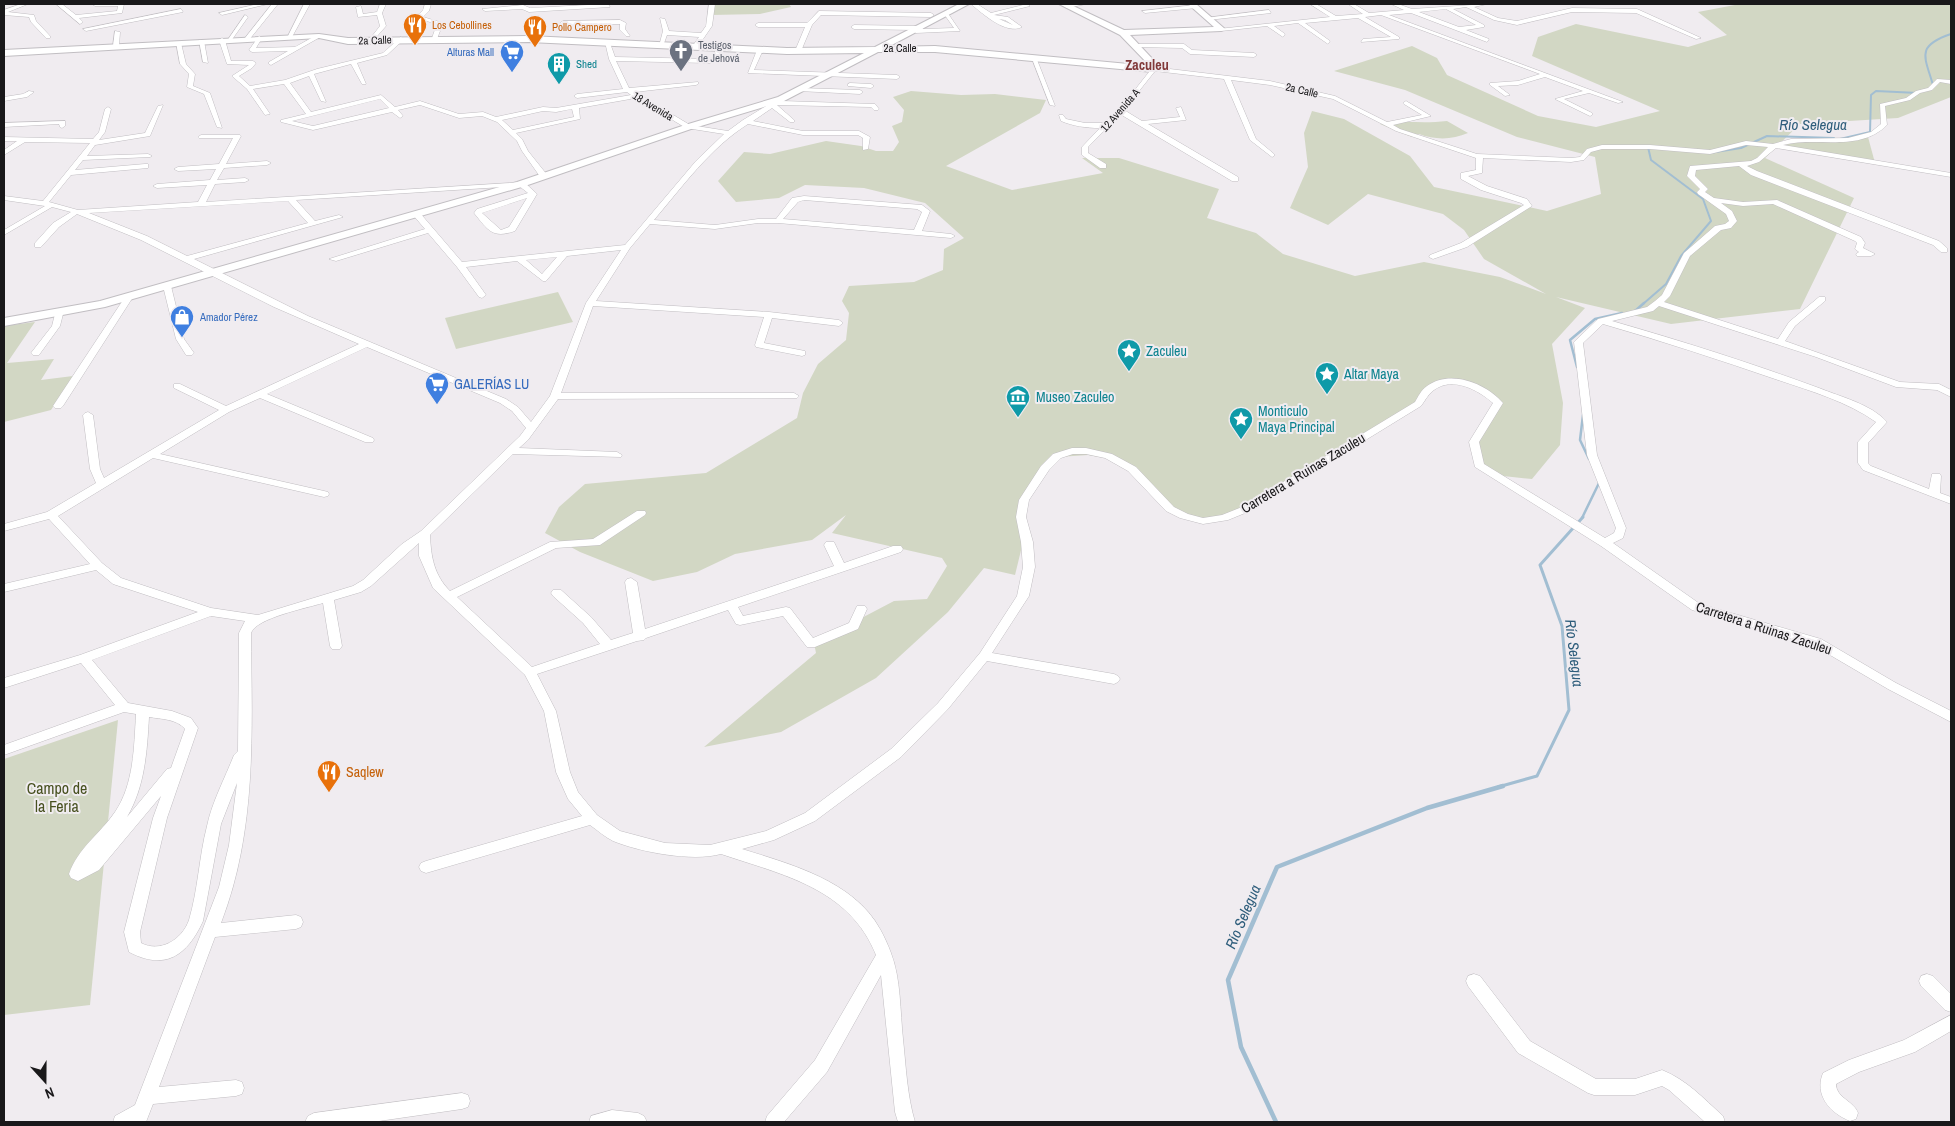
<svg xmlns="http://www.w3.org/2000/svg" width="1955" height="1126" font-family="'Archivo Narrow',sans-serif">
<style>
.green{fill:#d2d7c4}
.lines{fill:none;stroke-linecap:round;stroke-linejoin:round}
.stream-far3{stroke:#a2bed2;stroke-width:2}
.stream-far2{stroke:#a2bed2;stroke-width:2.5}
.stream-far1{stroke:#a2bed2;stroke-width:3}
.stream{stroke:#a2bed2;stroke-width:4.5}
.street-casing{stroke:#c1bec2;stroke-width:1}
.secondary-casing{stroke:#c1bec2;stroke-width:2}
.street{fill:#fff;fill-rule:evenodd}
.secondary{fill:#fff;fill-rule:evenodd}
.labels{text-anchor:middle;stroke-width:4;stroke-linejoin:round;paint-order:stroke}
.far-food-label{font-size:11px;fill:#c56008;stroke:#f0ecf0;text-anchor:start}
.far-street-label{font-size:11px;fill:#19181a;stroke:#f0ecf0}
.far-worship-label{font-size:11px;fill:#5b616d;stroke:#f0ecf0;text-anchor:start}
.far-shop-label{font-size:11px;fill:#366cbe;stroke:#f0ecf0;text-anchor:end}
.far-culture-label{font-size:11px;fill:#0d838f;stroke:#f0ecf0;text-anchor:start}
.far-quarter-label{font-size:14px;font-weight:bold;fill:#81393a;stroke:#f0ecf0}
.culture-label{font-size:14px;fill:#0d838f;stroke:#f0ecf0;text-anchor:start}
.shop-label{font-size:14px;fill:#366cbe;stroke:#f0ecf0;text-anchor:start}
.street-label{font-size:14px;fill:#19181a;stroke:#f0ecf0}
.food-label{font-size:14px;fill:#c56008;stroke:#f0ecf0;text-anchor:start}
.water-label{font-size:15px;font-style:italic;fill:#2e5d7b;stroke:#f0ecf0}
.near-park-label{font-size:16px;fill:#485120;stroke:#f0ecf0}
</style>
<rect width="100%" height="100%" fill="#f0ecf0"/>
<g class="green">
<path d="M712 4H789L791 7 760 14 711 15Z"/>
<path d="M1740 4H1951V97L1898 118 1800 124 1765 158 1854 198 1800 309 1671 324 1556 297 1585 308 1552 344 1563 403 1560 445 1532 479 1503 476 1483 464 1474 442 1498 403C1466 384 1445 366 1418 404L1246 509 1203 521 1183 516 1132 469 1105 458 1088 455 1058 457 1019 505 1023 542 1015 575 984 568 948 612 876 678 781 732 704 747 816 653 814 643 894 601 927 599 947 566 942 558 832 533 846 515 812 540 735 554 697 572 653 581 580 552 545 533 559 507 585 484 706 473 797 418 803 393 818 364 846 340 849 313 842 301 849 286 914 282 943 270 944 249 964 238 925 203 864 188 805 185 779 198 736 202 718 181 744 152 770 154 826 141 861 146 876 151H893L899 142 892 126 902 122 904 110 893 97 911 91 961 95 995 94 1046 100 1040 113 946 166 1012 190 1103 173 1082 158H1119L1219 189 1207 218 1256 233 1283 254 1355 276 1424 262 1500 277 1546 294 1484 259 1464 230 1443 214 1368 194 1328 225 1290 208 1308 167 1304 133 1312 111 1344 119 1410 156 1434 187 1547 211 1601 194 1595 157 1517 137 1405 90 1334 71 1412 46 1437 58 1447 75 1538 116 1596 127 1660 111 1532 56 1538 37 1576 24 1688 47 1727 35 1698 12Z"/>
<path d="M1447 121 1468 133C1452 140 1435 140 1419 134L1412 137 1380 124C1402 120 1424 124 1447 121Z"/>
<path d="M1868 137 1875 163 1784 147 1782 144 1800 140Z"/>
<path d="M558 292 573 322 456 349 445 318Z"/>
<path d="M35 322 7 363 54 359 41 380 73 376 51 410 4 422V326Z"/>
<path d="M118 720 90 1005 4 1015V759Z"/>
</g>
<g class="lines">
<g class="stream-far3">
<path d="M1933 85C1925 57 1915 46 1951 34"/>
<path d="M1840 139 1870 132 1871 95 1876 91 1918 93"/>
<path d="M1709 153 1741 148 1767 136 1834 138"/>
<path d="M1643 304 1666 284 1681 256 1711 221 1703 199 1651 160 1648 147"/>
</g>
<g class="stream-far2">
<path d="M1635 311 1644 303"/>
<path d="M1577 367 1570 340 1595 319 1622 313"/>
<path d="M1583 415 1580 440 1589 459"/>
<path d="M1582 518 1599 483"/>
</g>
<path class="stream-far1" d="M1498 787 1537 776 1569 710 1562 626 1540 565 1583 517"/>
<path class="stream" d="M1276 1122 1241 1047 1228 980 1277 867 1427 808 1503 786"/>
<g class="street-casing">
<g id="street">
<path d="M21 4H28L8 12 34 15 36 21 50 36V38H46L31 22 29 17 4 15V10Z"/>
<path d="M56 4H62L76 15 117 11 118 6H95L92 4H124L122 13 79 18 83 22 80 24Z"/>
<path d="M258 4H268L222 15 219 13Z"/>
<path d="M272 4H278L249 40H245V38Z"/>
<path d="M304 4H310L292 37 287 38Z"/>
<path d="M380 4H386L382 13 386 26 372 42 369 40 380 26 377 15 358 17 356 7 361 6 363 14 377 12Z"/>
<path d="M425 4H431L429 11 423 17 443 23 437 39 432 38 437 24 416 18 423 10Z"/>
<path d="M608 4 610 7 529 12 522 9 485 11 482 9 523 5 530 8Z"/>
<path d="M709 4H715L712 26 697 48 692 47 699 37 667 35 663 46H659L663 31 660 18 665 19 669 31 701 33 706 26Z"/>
<path d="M971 4H977L991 13 1027 4 1030 6 994 15 1008 17 1022 27C1006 35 983 14 971 4ZM999 19 1005 20 1013 25Z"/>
<path d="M1072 4H1086L1067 8 1064 6Z"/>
<path d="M1310 4H1316L1336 16 1363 14 1348 4H1354L1369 13 1404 10 1391 4H1398L1412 9 1487 4 1474 7 1498 18 1517 21 1572 8 1637 9 1701 38 1696 39 1636 13 1572 12 1517 25 1494 20 1466 7 1453 9 1484 25V27L1466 30 1489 39 1487 42 1411 13 1389 15 1623 102 1618 103 1589 93 1564 99 1592 113V115L1590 116 1555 99 1583 91 1545 77 1518 85 1498 86 1510 95 1505 96 1490 85V83L1518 81 1540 74 1381 15 1365 17 1399 37V39L1361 42 1363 39 1391 37 1358 18 1305 23 1330 41 1328 44 1298 23 1274 26 1285 34 1283 37 1267 26 1221 31 1218 29 1330 17ZM1446 9 1476 25 1459 27 1419 12Z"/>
<path d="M1195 5 1197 8 1145 13 1142 11Z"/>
<path d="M181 9 183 12 86 31 83 29Z"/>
<path d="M1269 10 1271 13 1208 20 1205 18Z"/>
<path d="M819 11 931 13 934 15 931 17 821 15 812 25 801 51 798 53 795 51 805 27H758L755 25 758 23H807Z"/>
<path d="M947 12 960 31 916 33 913 31 915 30 854 29 851 27 854 25 921 26 923 29 954 28 944 14Z"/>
<path d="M245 15 248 17 231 41H227Z"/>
<path d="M620 20 626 23 625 29 630 36H626L620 30V24L563 25 560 23 563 21Z"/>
<path d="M115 31 120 32 119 46 116 48 113 46Z"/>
<path d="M317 35 322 36 271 65 269 64V62L288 51 252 52 249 50 259 36 262 38 256 48 295 47Z"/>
<path d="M401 37 403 40 387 55 357 63 366 84H362L351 64 314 74 326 102 321 101 309 76 290 83 311 112 381 95 395 107 420 101 459 114 483 112 496 117 543 107 556 108 631 95 627 92 577 98 574 96 577 94 623 89 609 59 605 42 610 43 615 57 709 59 714 57 716 48 719 46 722 48 720 58 710 63 616 61 629 88 698 82V84L696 85 635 92 690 125 728 131 743 120 781 97 784 99 782 101 875 104 879 109 878 110H874L871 107 777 105 794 120V122H790L772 108 753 121 803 131H859L870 137 868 149 863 150V138L858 135H803L748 124C710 148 683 186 654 220L715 225 758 219H776L792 198 804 196 922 205 930 211 922 231 951 234 955 236 951 238 778 223H758L715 229 650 224 630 248 596 301 769 312 839 320 843 323 839 326 772 318 764 343 805 351V355L802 356 756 347 755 345 764 317 593 306 561 393H794L799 396 797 398 558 399 528 440 519 448 617 452 622 455 621 457 513 454 430 535C431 557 434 575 450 591L550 542 593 539 637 511H645L646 513 645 515 600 545 556 548 457 597 532 667 600 644 583 623 553 596 551 593 553 590H561L591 617 611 640 633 633 625 582 627 579 631 578 637 582 645 629 834 566 824 545 826 542H834L844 563 893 546H901L903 549 901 552 738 607 743 616 786 607 790 608 813 638 849 623 857 606H865L867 609 858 629 815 647H807L783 616 740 625 736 624 728 610 646 638 644 640 637 641 537 674 556 711 570 772 578 792 597 815 620 831 665 843 710 845 766 831 805 813 891 749 938 703 980 653 1017 596 1023 567 1021 542 1016 517 1019 500 1041 466 1053 454 1072 448H1086L1112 454 1136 467 1174 507 1188 514 1203 518 1222 515 1242 507 1415 402C1418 397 1421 390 1427 386 1450 369 1486 383 1503 403L1479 442 1484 464 1605 538 1614 533 1616 528 1587 455 1574 342 1598 319 1647 307 1655 301 1662 295 1684 253 1715 226 1725 224 1729 221 1726 214 1698 194 1697 192 1700 189 1687 176 1690 166 1751 161 1757 158 1768 147 1746 145 1710 154 1650 149H1602L1591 152 1584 160 1571 162 1483 158 1482 173 1468 176 1487 186 1527 199 1532 206 1467 247 1433 259 1429 257 1430 255 1461 243 1524 205 1521 203 1481 190 1461 179V173L1476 170V158L1396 131 1333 99 1270 85 1231 80 1256 139 1274 154V156L1272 157 1250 140 1224 79 1155 71 1124 110 1142 121 1180 117 1176 108 1181 107 1186 120 1148 124 1238 177V181H1232L1120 114 1088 147V153L1106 164V168H1100L1082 155V147L1100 128C1086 128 1073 126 1061 121L1059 115H1063L1066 119 1085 123H1104L1126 101 1153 67 1270 81 1335 96 1387 122 1422 115 1404 104 1403 103 1406 101 1431 116 1393 125 1400 129 1477 154 1571 158 1580 157 1587 149 1602 145H1650L1710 150 1746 141 1773 144 1791 139 1848 138 1871 132 1881 124 1880 104 1906 98 1916 91 1928 88 1937 79 1951 80V84L1940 82 1932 90 1920 93 1910 100 1885 106 1887 125C1859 153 1817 136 1783 145L1951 173V177L1776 148 1759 162 1747 166 1757 171 1939 241 1947 248V252H1941L1933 245 1751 175 1739 166 1696 170 1695 176 1708 189 1705 192 1714 198 1743 202 1777 200 1861 237 1865 243 1863 248 1875 254 1871 256H1857L1856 254 1859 252 1855 249 1857 243 1855 241 1773 204 1743 206 1721 203 1732 211 1737 221 1731 228 1721 230 1690 256 1670 296 1664 302 1778 339 1789 322 1819 297H1825V301L1795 326 1785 341 1900 382 1939 384 1951 390V397L1937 390 1896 387 1816 357 1659 306 1653 311 1612 321C1682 341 1751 363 1819 388 1841 397 1871 404 1887 422L1868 443V463L1871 466 1929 489 1932 474H1940L1941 476 1940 493 1951 497V504L1863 470 1858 463V442L1876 422C1848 402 1811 391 1778 380 1720 360 1662 341 1603 324L1583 343 1597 455 1626 528 1623 538 1613 543 1700 604 1821 639 1896 683 1951 711V722L1888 689 1813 645 1692 610 1601 546 1475 467 1469 442 1493 403C1478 390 1453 376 1434 390 1428 394 1425 401 1421 406L1250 511 1228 520 1203 524 1180 518 1166 511 1128 471 1105 458 1086 454H1073L1061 458 1049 470 1029 500 1026 517 1033 542 1035 567 1029 596 992 653 1114 674 1118 676 1120 679 1118 682 1114 684 987 661 948 709 901 757 815 821 774 840 742 849C790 864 854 881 880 929 884 936 888 945 891 953 901 979 900 1011 903 1039 906 1067 907 1095 915 1122H898L895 1112 881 975 827 1072 784 1122H765L767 1116 815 1060 876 955C849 888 783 875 721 854 692 862 640 852 613 841 605 837 597 830 590 825L426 873 421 871 419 867 421 863 426 861 582 816 568 799 556 772 544 711 525 675 433 588 419 556V543L371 586 361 592 334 600 342 646 340 649H332L330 646 323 603C307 608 256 618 251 633 252 732 257 830 221 923L296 915 301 917 303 922 301 927 296 929 215 937 159 1087 236 1080 242 1082 244 1088 242 1094 236 1096 153 1104 146 1122H113L115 1116 135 1105 219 887 229 845 237 783 221 824 203 921C187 956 165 971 129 952L124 932 153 818 161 796 99 870 78 881 71 878 69 874C78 848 100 834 115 812 134 784 134 747 136 714L124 712 4 755V745L115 705 81 663 4 688V678L80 655 198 612 113 584 96 570 4 592V584L90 564 49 519 4 531V524L47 512 96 483 90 469 83 415 85 413 88 412 93 415 100 469 104 478 219 410 174 388V384H180L226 406 359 344 274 307 141 240 77 214 59 227 41 247H35V243L53 223 71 212 52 207 4 235V230L45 206 4 200V196L43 201 90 143 25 142 4 155V150L17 141H4V137L93 139 99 132 105 109 108 107 111 109 105 132 99 140 145 133 158 106 163 105 150 136 95 145 87 156 148 154 152 156 150 157 83 160 75 170 145 164H148V168L71 175 49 202 78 210 198 202 207 185 157 188 153 186 157 184 210 180 216 169 178 171 174 169 178 167 219 164 233 138H199L198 137 201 135H240L241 136 226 164 267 161 271 163 267 165 224 168 217 180 245 178 249 180 245 182 215 184 206 202 524 182 537 194 515 231C492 239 488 230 474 213L477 209 528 193 519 186 296 200 315 221 339 215 343 217 194 259 308 316 506 399 518 407 531 422 550 396 586 303 621 250 567 256 546 281H543L517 261 466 267 486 295 482 298 479 297 457 267 428 233 336 261 329 259 425 229 413 215 417 213H420L462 262 625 245 696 161 724 134 686 128 636 98 579 108 580 119 516 133 522 139 528 151 548 176 544 178H541L522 151 517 141 497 122 482 116 459 118 420 105 398 110 403 116 400 118 392 112 313 130 281 122V120L306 114 284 84 253 89 270 114 265 115 247 89 232 76 249 65 227 64 219 40 222 38 225 40 231 61H253L256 63 252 68 239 76 250 86 285 80 317 69 383 53ZM380 99 389 108 313 126 292 121ZM572 109 574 117 513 130 502 120 543 111 556 112ZM527 198 509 227 501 230 482 213ZM804 200 917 209 922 212 914 230 783 219 798 202ZM288 201 308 223 187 256 147 236 89 213ZM557 257 542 274 526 260ZM367 347 500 403 512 411 526 428 520 436 421 531 402 544 363 580 353 586 258 615 211 608 121 578 102 563 58 516 153 458 324 497 328 496 329 494 328 492 324 491 160 454 229 412 260 398 365 442H373L374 440 373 438 267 394ZM211 616 245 621 239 633 238 751 234 755C225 778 212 802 207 826 199 857 198 890 189 920 182 940 160 953 141 943L140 932 167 818 198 728 191 718 172 711 128 703 92 660ZM149 717C161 719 177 719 185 729L171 768 167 769 127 817C145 786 147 752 149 717Z"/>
<path d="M199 40 204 41 208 63 203 62Z"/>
<path d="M176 42 181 43 186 64 195 74 193 86 210 93 222 128 217 127 204 94 187 87 189 74 180 64Z"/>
<path d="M1137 44H1184L1192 50 1254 53 1257 55 1254 57 1190 54 1182 48 1135 47 1134 46Z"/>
<path d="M760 48 763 50 754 70 897 75 900 77 897 79 748 73 757 50Z"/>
<path d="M1031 56 1036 57 1055 106 1050 105Z"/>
<path d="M850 83 871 84 874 86 871 88 848 86V84Z"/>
<path d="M800 88 860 90 863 92 860 94 798 91 797 90Z"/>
<path d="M29 91 34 92 27 97 4 101V97L23 94Z"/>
<path d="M65 121V126L62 128 60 127 59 124 4 127V123Z"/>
<path d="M167 283 171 286 184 339 194 353 192 355H186L176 339 163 286Z"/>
<path d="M129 294 133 297 63 406 61 408H55L53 406 125 297Z"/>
<path d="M59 311 63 314 60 326 39 355H33L31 353 52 326 55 314Z"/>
<path d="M1474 974 1480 976 1530 1041 1596 1079H1635L1662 1070C1687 1080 1703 1098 1723 1116L1725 1122H1705L1669 1090 1662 1086 1635 1095H1594L1588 1093 1518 1053 1468 986 1466 981 1468 976Z"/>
<path d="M1927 974 1933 976 1951 994V1012L1945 1010 1921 986 1919 981 1921 976Z"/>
<path d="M1951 1015V1031L1915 1052 1859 1072 1836 1084C1836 1098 1854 1101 1858 1113L1856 1119 1850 1121C1830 1113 1814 1095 1823 1073L1849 1060 1904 1040Z"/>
<path d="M462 1093 468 1095 470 1101 468 1107 462 1109 372 1122H305L308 1116 314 1113Z"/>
<path d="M612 1110 638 1113 644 1116 647 1122H589L591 1116Z"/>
</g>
</g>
<g class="secondary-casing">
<path id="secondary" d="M959 4H969L888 47 935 46 1150 66 1120 35 1059 4H1069L1124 30 1214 27 1188 4H1196L1225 29 1221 31 1130 35 1160 67 1153 72 935 52H878L784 101 691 129 525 186 105 307 4 326V318L100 301 517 182 685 125 778 97 864 53 787 54 529 42 348 44 319 38 4 56V50L319 34 348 38 529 36 787 48 875 47Z"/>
</g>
<use href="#street" class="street"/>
<use href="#secondary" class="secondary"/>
</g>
<defs>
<g id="restaurant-pin" transform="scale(1.25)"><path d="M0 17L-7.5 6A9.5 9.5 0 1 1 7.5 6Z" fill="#e8710a" stroke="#f0ecf0"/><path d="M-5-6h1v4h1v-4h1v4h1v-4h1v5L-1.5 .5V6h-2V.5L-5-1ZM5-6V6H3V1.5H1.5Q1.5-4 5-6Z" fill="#fff"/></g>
<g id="church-pin" transform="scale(1.25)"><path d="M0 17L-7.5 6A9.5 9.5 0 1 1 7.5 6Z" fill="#6b7280" stroke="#f0ecf0"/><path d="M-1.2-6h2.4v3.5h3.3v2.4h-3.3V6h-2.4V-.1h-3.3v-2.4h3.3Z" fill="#fff"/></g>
<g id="supermarket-pin" transform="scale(1.25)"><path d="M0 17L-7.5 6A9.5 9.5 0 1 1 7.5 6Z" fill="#3f7fe0" stroke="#f0ecf0"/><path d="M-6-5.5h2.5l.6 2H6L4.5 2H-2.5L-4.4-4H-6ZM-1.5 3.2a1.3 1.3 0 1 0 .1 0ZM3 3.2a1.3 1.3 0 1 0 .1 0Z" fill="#fff"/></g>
<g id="building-pin" transform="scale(1.25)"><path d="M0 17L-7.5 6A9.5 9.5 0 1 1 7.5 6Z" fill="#0f9aa8" stroke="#f0ecf0"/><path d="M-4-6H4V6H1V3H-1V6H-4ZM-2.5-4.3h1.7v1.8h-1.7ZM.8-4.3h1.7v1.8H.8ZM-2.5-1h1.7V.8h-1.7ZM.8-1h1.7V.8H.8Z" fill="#fff"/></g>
<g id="shop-pin" transform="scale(1.25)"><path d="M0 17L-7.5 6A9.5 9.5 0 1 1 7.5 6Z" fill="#3f7fe0" stroke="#f0ecf0"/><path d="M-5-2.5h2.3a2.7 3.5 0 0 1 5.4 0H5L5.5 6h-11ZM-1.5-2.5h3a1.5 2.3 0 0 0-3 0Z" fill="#fff"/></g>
<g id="sight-pin" transform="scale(1.25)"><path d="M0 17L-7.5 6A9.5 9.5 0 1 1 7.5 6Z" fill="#0f9aa8" stroke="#f0ecf0"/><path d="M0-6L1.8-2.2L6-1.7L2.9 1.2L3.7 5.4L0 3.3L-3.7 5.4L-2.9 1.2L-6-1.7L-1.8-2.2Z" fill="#fff"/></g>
<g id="museum-pin" transform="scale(1.25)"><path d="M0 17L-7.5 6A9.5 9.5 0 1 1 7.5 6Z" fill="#0f9aa8" stroke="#f0ecf0"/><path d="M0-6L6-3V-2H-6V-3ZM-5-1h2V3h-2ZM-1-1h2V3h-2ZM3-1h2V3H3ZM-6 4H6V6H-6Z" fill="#fff"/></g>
</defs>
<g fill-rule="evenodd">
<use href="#restaurant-pin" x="415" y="25"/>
<use href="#restaurant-pin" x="535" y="27"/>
<use href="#church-pin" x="681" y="51"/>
<use href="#supermarket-pin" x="512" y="52"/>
<use href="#building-pin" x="559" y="64"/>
<use href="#shop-pin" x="182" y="317"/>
<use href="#sight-pin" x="1129" y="351"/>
<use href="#sight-pin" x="1327" y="374"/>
<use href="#supermarket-pin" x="437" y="384"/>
<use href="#museum-pin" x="1018" y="397"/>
<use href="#sight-pin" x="1241" y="419"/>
<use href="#restaurant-pin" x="329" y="772"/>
</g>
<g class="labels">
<g class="far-food-label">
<text x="432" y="29">Los Cebollines</text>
<text x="552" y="31">Pollo Campero</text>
</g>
<g class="far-street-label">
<text transform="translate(375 40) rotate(-2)" y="4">2a Calle</text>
<text x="900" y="52">2a Calle</text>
<text transform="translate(1302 90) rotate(13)" y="4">2a Calle</text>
<text transform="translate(653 106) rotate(31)" y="4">18 Avenida</text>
<text transform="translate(1120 110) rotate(-49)" y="4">12 Avenida A</text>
</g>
<g class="far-worship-label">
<text x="698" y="49">Testigos<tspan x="698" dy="13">de Jehová</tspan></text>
</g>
<g class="far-shop-label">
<text x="494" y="56">Alturas Mall</text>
<text x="200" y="321" text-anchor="start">Amador Pérez</text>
</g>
<g class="far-culture-label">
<text x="576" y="68">Shed</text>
</g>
<g class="far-quarter-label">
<text x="1147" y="70">Zaculeu</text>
</g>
<g class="culture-label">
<text x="1146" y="356">Zaculeu</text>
<text x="1344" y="379">Altar Maya</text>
<text x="1036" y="402">Museo Zaculeo</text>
<text x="1258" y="416">Monticulo<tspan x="1258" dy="16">Maya Principal</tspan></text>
</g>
<g class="shop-label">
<text x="454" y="389">GALERÍAS LU</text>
</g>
<g class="street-label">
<text transform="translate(1303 473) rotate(-31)" y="5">Carretera a Ruinas Zaculeu</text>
<text transform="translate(1764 628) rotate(18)" y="5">Carretera a Ruinas Zaculeu</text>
</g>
<g class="food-label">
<text x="346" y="777">Saqlew</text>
</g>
<g class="water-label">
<text x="1813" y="130">Río Selegua</text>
<text transform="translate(1574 653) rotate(83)" y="5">Río Selegua</text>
<text transform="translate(1243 917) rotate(-67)" y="5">Río Selegua</text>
</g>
<g class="near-park-label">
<text x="57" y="794">Campo de<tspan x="57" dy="18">la Feria</tspan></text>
</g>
</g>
<rect width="1955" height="1126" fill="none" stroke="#19181a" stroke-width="10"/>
<g transform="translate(45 1081) rotate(159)" stroke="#f0ecf0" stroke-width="4" paint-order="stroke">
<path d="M0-4L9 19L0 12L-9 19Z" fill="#19181a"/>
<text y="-8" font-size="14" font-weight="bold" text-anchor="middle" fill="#19181a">N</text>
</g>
</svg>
